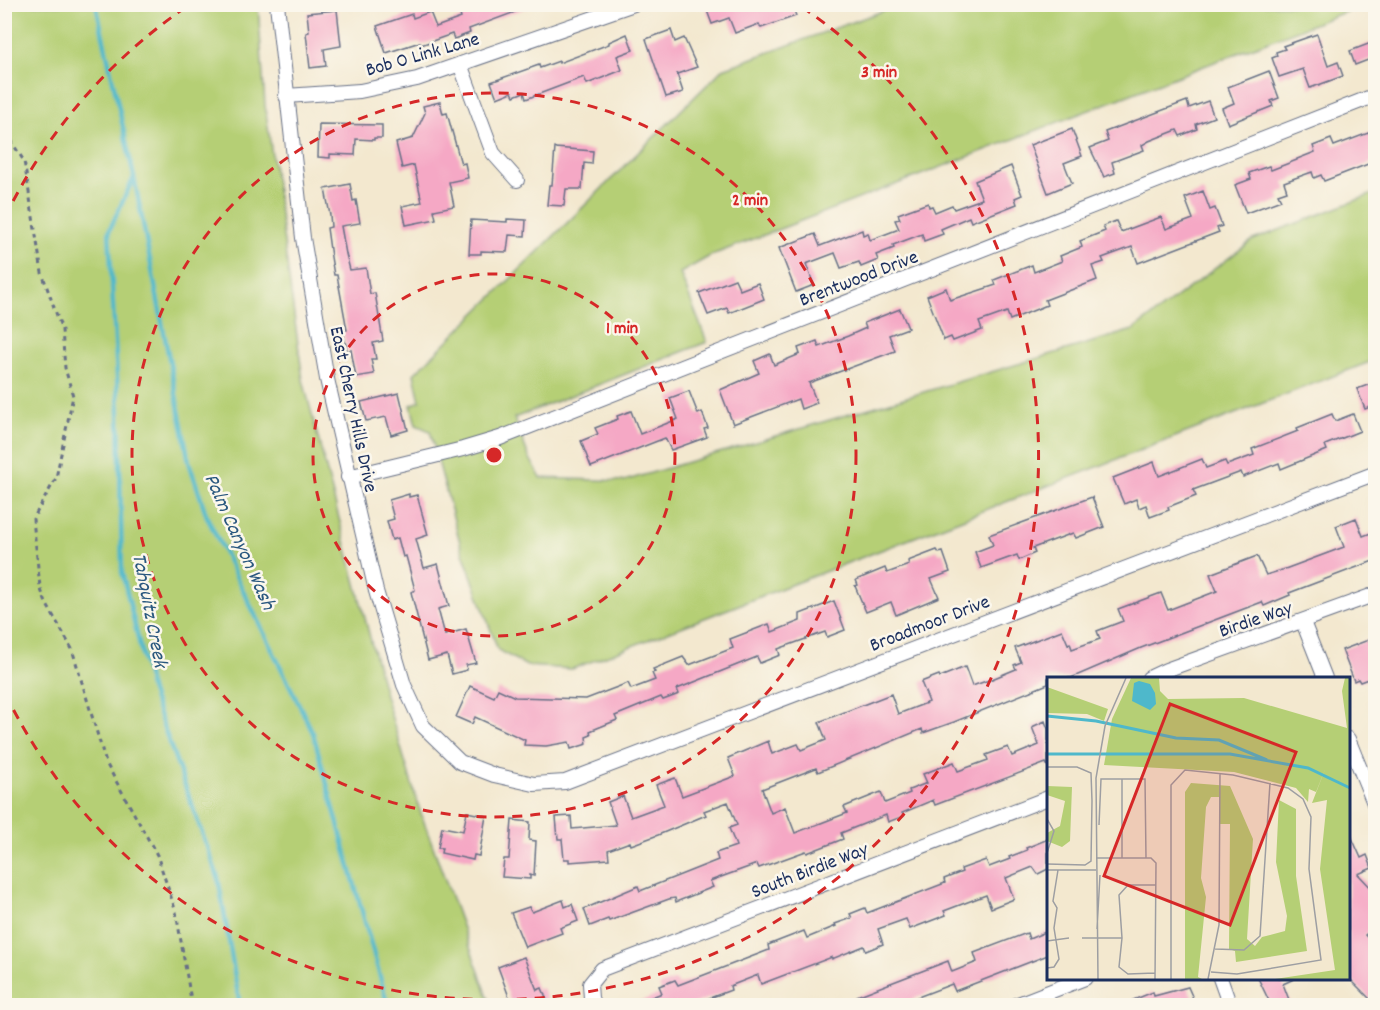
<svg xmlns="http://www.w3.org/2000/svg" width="1380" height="1010" font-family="Dekko,sans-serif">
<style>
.green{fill:#b5cf75;stroke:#687f6a;stroke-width:1.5}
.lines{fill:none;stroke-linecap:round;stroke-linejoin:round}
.stream{stroke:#4eb8cb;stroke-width:4.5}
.building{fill:#f5a8c5}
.minor-casing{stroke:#677086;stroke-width:16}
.path{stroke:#677086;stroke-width:3;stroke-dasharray:4.5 4.5;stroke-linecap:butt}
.minor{stroke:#fff;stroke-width:14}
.ring{fill:none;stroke:#d62828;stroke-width:3;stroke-dasharray:10 8}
.labels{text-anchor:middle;stroke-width:5;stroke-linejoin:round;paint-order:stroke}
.street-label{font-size:20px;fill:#1b2f5e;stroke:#fbf7ec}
.water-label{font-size:21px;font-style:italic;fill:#2a587f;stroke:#fbf7ec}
.inset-river{fill:none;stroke:#4eb8cb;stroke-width:3}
.inset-road{fill:none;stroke:#9d9ea2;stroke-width:1.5}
.view{fill:#d62828;fill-opacity:0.15;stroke:#d62828;stroke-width:3}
.inset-edge{fill:none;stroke:#1b2f5e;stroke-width:3}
.centre{fill:#d62828;stroke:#fbf7ec;stroke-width:3}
.ring-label{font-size:18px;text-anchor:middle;font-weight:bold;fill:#d62828;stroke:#fbf7ec;stroke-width:5;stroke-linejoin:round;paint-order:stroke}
</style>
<rect width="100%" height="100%" fill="#fbf7ec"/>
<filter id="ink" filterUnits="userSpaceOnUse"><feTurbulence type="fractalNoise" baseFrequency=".0167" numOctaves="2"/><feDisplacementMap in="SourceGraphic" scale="12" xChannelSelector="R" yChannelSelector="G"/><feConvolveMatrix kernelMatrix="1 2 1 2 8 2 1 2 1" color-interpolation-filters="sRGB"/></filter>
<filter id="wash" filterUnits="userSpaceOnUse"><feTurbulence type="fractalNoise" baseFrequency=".008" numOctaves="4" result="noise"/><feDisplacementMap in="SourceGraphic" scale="24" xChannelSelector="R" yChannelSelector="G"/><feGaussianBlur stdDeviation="1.35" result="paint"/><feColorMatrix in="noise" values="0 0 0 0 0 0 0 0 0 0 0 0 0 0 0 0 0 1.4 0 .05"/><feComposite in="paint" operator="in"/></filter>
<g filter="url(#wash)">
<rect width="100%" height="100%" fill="#f3e8cf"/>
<g class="green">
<path d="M4 5H258L265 105 303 380 385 695 420 811 491 1005H5Z"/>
<path d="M899 5H1363L712 255 680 273 707 342 514 418 529 457 541 478 624 481 1133 330 1253 240 1375 193V360L572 669 527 666 498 650 462 550 430 431 416 425 411 405 420 401 414 374 723 69Z"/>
</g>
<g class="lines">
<g class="stream">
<path d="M96 4 134 177 189 462 207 517 313 733 388 1006"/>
<path d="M134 177 109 231 119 414 122 572 151 692 218 877 240 1006"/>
</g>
</g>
<g id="blocks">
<g class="building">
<path d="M459 4H531V6L469 29 470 33 454 39 452 34 421 45 420 42 386 53 377 26 412 14 413 18 430 12 436 27 461 18 460 15 463 14Z"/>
<path d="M716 4H792L796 16 761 28 759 24 735 33 729 18 712 24 706 8Z"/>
<path d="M337 10 341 46 324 49 326 66 310 68 306 33 309 32 307 13Z"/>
<path d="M671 30 675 42 684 38 697 67 677 74 683 92 666 97 646 39Z"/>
<path d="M627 34 633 50 617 56 622 70 587 84 584 77 526 99 524 92 514 96 512 92 497 98 491 82 539 65 540 68 559 61V63L609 44V42Z"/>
<path d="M1317 34 1328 66 1338 62 1343 76 1310 88 1303 69 1279 77 1272 58 1277 56 1276 52 1285 49 1283 46Z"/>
<path d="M1376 41V57L1355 65 1350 51Z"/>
<path d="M1269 71 1279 98 1271 101 1273 106 1228 124 1222 108 1234 103 1228 87Z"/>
<path d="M1187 101 1189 108 1208 101 1214 117 1196 124 1197 129 1180 136 1177 130 1149 141 1142 145 1144 150 1112 162 1115 173 1104 177 1090 148 1108 141 1105 132Z"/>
<path d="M440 102 443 114 447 113 461 164 465 163 468 178 449 182 454 206 434 210 436 219 406 225 402 206 422 202 414 165 402 168 396 143 413 138 425 113 423 106Z"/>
<path d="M319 124 382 125V138H374V140L356 139 355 155 330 154V158L318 157Z"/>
<path d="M1072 129 1082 156 1064 163 1072 183 1048 193 1030 145Z"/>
<path d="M1376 130V161L1324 181 1321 175 1314 178 1312 172 1284 182 1287 191 1278 194 1281 200 1246 213 1235 185 1251 179 1249 173 1269 166 1271 170 1297 160V159L1315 152 1313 146 1331 139 1334 146Z"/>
<path d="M555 148 593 151 592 164 584 163 582 189H566L564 206 547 205 549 185H552Z"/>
<path d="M1011 166 1022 195 1015 198 1017 204 971 222 969 217 941 229 943 234 924 241 922 234 893 245 894 248 876 255 878 260 861 267 859 262 841 268 835 253 806 264 814 285 796 292 779 248 815 234 820 246 862 230 863 235 868 233 870 240 899 229 895 220 900 219 898 214 928 203 929 207 932 206 935 212 952 205 954 209 982 199 975 181Z"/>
<path d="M350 184 353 201 356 200 360 223 341 226 346 254 350 270 366 268 370 294 375 293 383 341 373 343 376 359H371L374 374 356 377 351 350 347 351 343 331 347 330 337 275H334L331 257 327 228 331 227 330 215 325 189Z"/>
<path d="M1203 191 1210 210 1215 208 1222 226 1217 228 1219 232 1138 263 1132 247 1102 258 1104 262 1092 266 1097 280 1045 300 1047 305 1010 320 1007 312 979 322 982 330 953 341 951 337 944 340 927 296 946 288 950 300 996 285 994 280 1032 265 1034 272 1062 261 1060 256 1082 247 1080 241 1105 231 1103 226 1116 221 1121 232 1161 217 1166 229 1193 219 1185 198Z"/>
<path d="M507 219 526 220 525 236 509 235 507 252 481 251V254H469L471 220 507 222Z"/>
<path d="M735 279 740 290 758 283 764 299 729 313 727 308 708 315 699 293Z"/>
<path d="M900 309 908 328 889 335 895 351 809 383 817 403 801 409 798 399 733 424 720 390 759 373 754 361 770 354 774 365 800 354 798 348 817 341 819 347 848 336 866 328 864 323Z"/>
<path d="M1376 382V405L1365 409 1357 389Z"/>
<path d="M689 391 698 414 702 412 708 428 704 429 707 437 671 450 665 438 591 467 581 441 598 434 595 428 618 419 617 416 631 411 640 434 678 419 670 398Z"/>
<path d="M399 393 408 430 391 435 386 417 366 421 361 402Z"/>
<path d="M1332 414 1335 421 1353 414 1360 431 1325 445 1327 450 1281 469 1279 463 1243 477 1241 472 1193 490 1196 496 1168 507 1169 510 1150 517 1146 505 1139 508 1136 499 1124 504 1113 478 1154 462 1159 476 1202 459 1206 468 1225 461 1227 465 1254 455 1252 449 1298 431 1297 428Z"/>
<path d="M409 494V497L417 495 428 535 416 539 424 568 438 564 449 606 438 609 445 635 466 629 476 663 466 665 467 670 452 674 447 655 428 660 411 592 415 590 406 556 403 557 398 538 392 540 387 521 394 519 389 500Z"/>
<path d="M1092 497 1104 527 1076 538 1073 533 1033 548 1035 553 1019 560 1017 555 981 568 975 552 993 545 989 535Z"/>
<path d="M1356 518 1363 536 1376 531V560L1289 593 1290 595 1264 606 1262 602 1141 648 1071 678H1048V684L954 722 923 733 922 729 818 772 816 768 762 789 771 813 785 807 795 833 847 813 844 807 881 792 885 803 910 793 909 790 927 783 923 774 954 762 958 771 988 760 986 755 1008 747 1012 756 1039 745 1032 727 1045 721 1048 729V767L1046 763 935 805 933 800 902 813 904 816 888 822 886 815 841 833 843 839 807 853 806 851 759 868 757 864 710 881 713 887 676 902 675 898 669 899 609 921 608 919 590 926 584 909 638 886 640 891 718 860 716 853 736 846 729 828 737 825 728 802 704 811 706 815 658 835 631 845 630 842 608 850 609 859 569 862V859H564L562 839H558L556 817 571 816 572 829 616 825 608 802 623 796 631 817 664 805 656 785 675 778 682 796 735 776 728 758 768 741 772 754 798 744 801 750 826 740 819 722 891 694 898 714 929 702 921 682 939 675 940 677 965 667 972 686 992 679 1016 669 1014 665 1021 662 1015 648 1062 630 1068 644 1070 643 1072 649 1100 639 1097 631 1123 621 1118 609 1161 593 1168 610 1217 591 1210 574 1257 556 1266 575 1285 569 1344 547 1336 526Z"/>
<path d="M937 550 939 553 943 552 950 572 931 579 939 597 896 615 891 602 866 612 855 586 858 585 856 580 885 568 887 573 909 565 908 561Z"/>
<path d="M834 601 845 630 827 637 825 632 778 649 780 655 760 663 757 657 677 689 679 694 663 700 661 697 615 716 617 720 590 731 591 735 586 737 587 744 571 749 569 742 546 746 524 745 525 740 475 717 472 724 456 717 470 686 494 697 498 689 515 697 586 699 628 683 631 689 655 680 652 673 655 672 653 669 683 657 689 665 733 648 730 639 769 624 772 632 800 621V614Z"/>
<path d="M1376 637V676L1360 682 1358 679 1354 681 1342 650Z"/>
<path d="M467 812 486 816 479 856 474 855 473 860 441 853 442 848H438L442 827 463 831Z"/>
<path d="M512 820 530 822 529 840 536 841 534 876 530 875V879L502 877 504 859H509Z"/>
<path d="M1348 829 1361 858 1367 855 1372 868 1358 874 1376 893V926L1365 935 1376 947V1005L1348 977Z"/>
<path d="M1048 839V869L1038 874 1033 867 1006 878 1014 899 991 908 986 895 944 911 946 915 910 929 906 919 878 929 883 944 866 951 864 946 832 959V957L761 984 758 975 730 986 731 990 691 1005H632L662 993 659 986 675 980 678 985 769 950 768 945 804 931 807 938 836 926 835 924 852 918 850 914 865 908 867 913 945 883 944 879 962 872 961 869 986 860 989 867 1010 859 1009 857 1027 850 1026 848Z"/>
<path d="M563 900 565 907 572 904 578 921 560 928 562 933 525 947 511 913 529 907 532 912Z"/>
<path d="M1048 931V955L955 991 952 984 897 1005H861L857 996 948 961 952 972 977 962 974 953 1027 933 1029 939Z"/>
<path d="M524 957 537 990 542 988 549 1005H512L498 967Z"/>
<path d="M1258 978H1296L1283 984 1291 1005H1271Z"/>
<path d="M1188 987 1196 1005H1121L1153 992 1154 996Z"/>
</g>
</g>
</g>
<g filter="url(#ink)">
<use href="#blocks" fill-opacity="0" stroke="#677086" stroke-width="1.5"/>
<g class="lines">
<g class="minor-casing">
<g id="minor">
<path d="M277 4 303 238 327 379 376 591 404 685 423 726 460 762 494 775 534 784 565 782 1376 473"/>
<path d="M460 64 493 153 517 180"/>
<path d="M286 96 360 91 417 79 634 4"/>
<path d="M348 477 463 449 500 438 1376 95"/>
<path d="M1303 622 1325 678"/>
<path d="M1149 678 1166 670 1376 594"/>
<path d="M1348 739 1376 808"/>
<path d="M1220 978 1230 1006"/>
<path d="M594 1006 591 998 590 984 602 969 1048 798"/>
<path d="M1013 1006 1085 978"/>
</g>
</g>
<path class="path" d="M4 123 13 144 24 161 42 273 62 330 65 368 73 396 56 478 33 519 40 587 46 603 72 649 106 763 157 855 176 912 192 1006"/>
<use href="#minor" class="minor"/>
</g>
</g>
<g class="ring">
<circle cx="494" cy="455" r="181"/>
<circle cx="494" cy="455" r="362"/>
<path d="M5 217A544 544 0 0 1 186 7M802 7A544 544 0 1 1 5 693"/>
</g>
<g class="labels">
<g class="street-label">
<text transform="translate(422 53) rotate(-16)" y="7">Bob O Link Lane</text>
<text transform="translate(858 277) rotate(-21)" y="7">Brentwood Drive</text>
<text transform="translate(355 409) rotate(78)" y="7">East Cherry Hills Drive</text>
<text transform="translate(1255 618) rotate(-19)" y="7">Birdie Way</text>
<text transform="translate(929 622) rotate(-21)" y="7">Broadmoor Drive</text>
<text transform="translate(809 869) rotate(-21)" y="7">South Birdie Way</text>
</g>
<g class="water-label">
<text transform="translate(241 541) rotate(66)" y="7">Palm Canyon Wash</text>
<text transform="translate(151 610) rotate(79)" y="7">Tahquitz Creek</text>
</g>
</g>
<g transform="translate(1047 677)">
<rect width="303" height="303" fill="#f3e8cf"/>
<path d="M84 1H112L113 14 121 22 197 21 300 51 295 14 298 1H303V302H228L288 293 273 192 280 123 265 126 279 90 269 115 262 112 261 125 249 111 187 95 57 88 65 42ZM0 10 61 32 57 44 40 37 0 36ZM144 106 183 109 206 162 200 262 208 269 215 260 238 254 240 239 229 185 232 123 249 132V199L260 274 189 285 188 274 182 272 183 147H173L172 120H164L159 130 154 201 159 220 151 300 155 302H138V115ZM0 109 25 110 23 164 15 170 0 164V156L13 149 18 124 0 118Z" fill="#b5cf75"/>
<path d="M92 4 103 7 108 16 109 27 103 33 85 24 87 6Z" fill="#4eb8cb"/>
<path class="inset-river" d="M0 39 49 44 129 61 172 63 220 83M0 77H183L261 91 303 111"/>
<path class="inset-road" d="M0 90H30L44 96 45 124 44 184 38 188 0 187M0 142 7 154 0 176M52 148 54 102H98L99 181M49 181H104L109 186 108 302M75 181V102M0 193H49M50 252 53 198M35 261H75M0 264 22 261M168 272 197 273 213 259 223 106M0 291 7 290 12 282 7 251 10 231 6 224 11 193M108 296 81 297 72 290 75 261 72 218 81 208H109M51 302 49 101 58 49 79 1M124 302V108L138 93 186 98 241 111 256 122 264 140 262 192 274 283 190 297 164 295M161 302 172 248 173 96"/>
<path class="view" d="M123 27 249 75 183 248 57 199Z"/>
<rect width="303" height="303" class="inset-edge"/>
</g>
<circle cx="494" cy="455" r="9" class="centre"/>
<g class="ring-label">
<text x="879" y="77">3 min</text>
<text x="750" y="205">2 min</text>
<text x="622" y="333">1 min</text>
</g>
<rect width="1380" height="1010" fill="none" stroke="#fbf7ec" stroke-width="24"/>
</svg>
